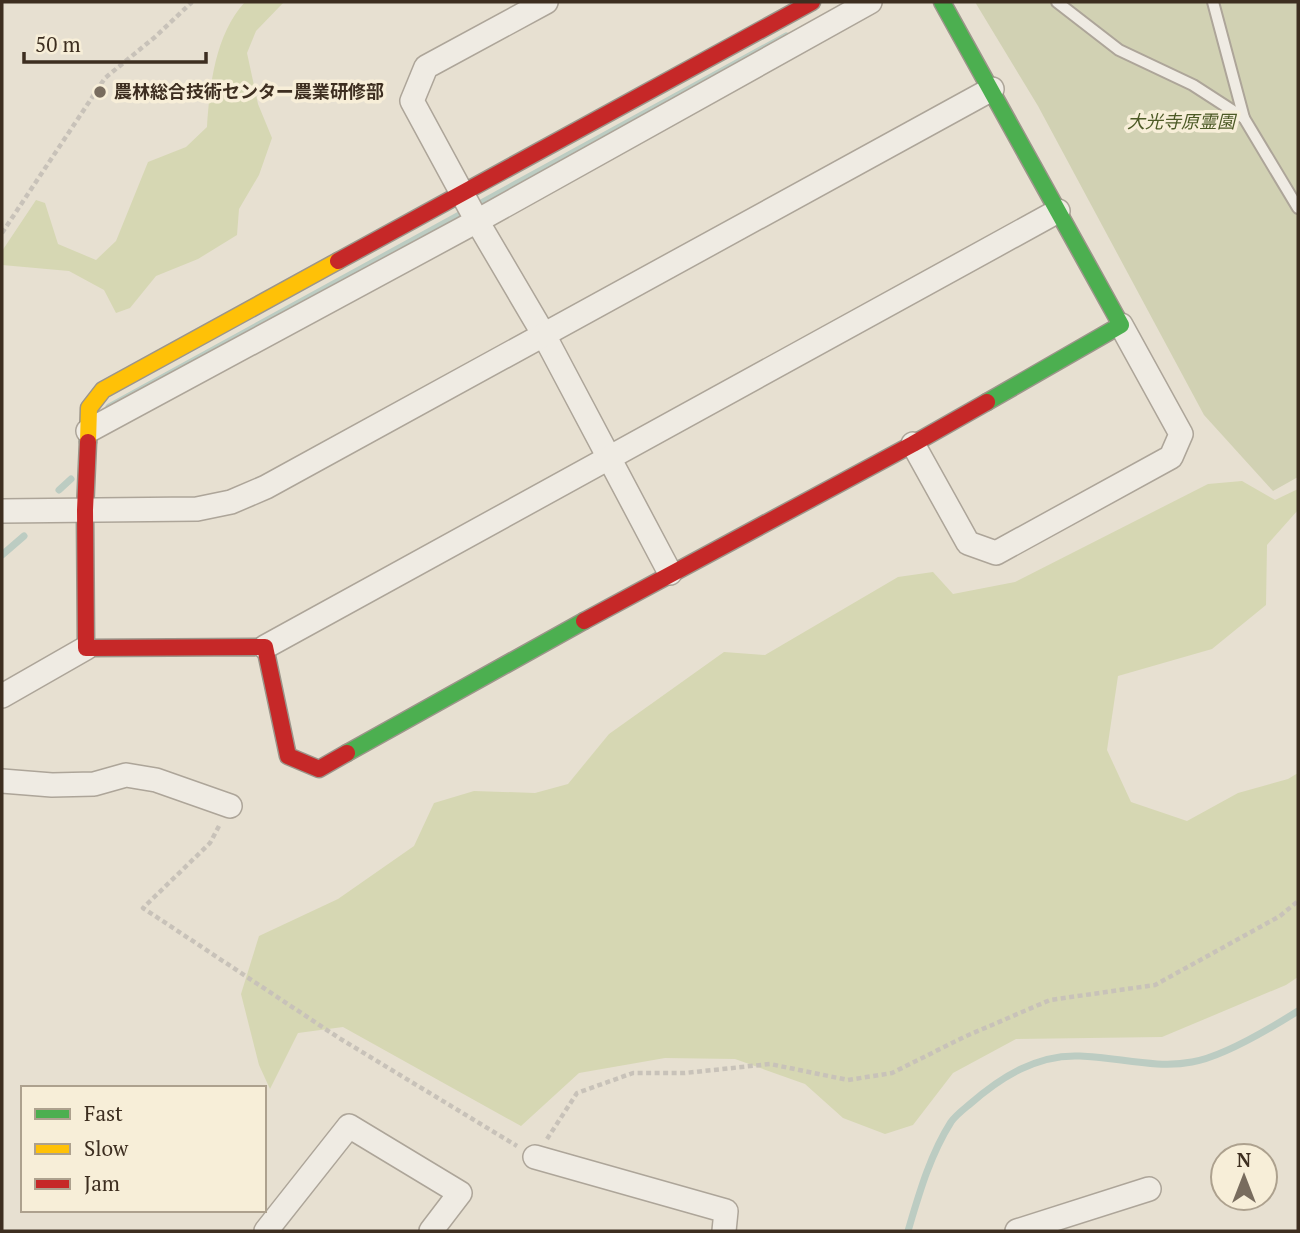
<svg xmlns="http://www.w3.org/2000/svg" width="1300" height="1233" font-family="'PT Serif','Noto Sans JP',serif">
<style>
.green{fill:#d6d7b3}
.cemetery{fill:#d1d1b3}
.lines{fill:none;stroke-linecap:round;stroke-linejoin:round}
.stream{stroke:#bcccc2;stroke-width:7}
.lane-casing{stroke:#ada599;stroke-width:14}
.street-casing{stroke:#ada599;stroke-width:26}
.fast-casing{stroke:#9c958a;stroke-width:19}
.slow-casing{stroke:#9c958a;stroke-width:19}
.jam-casing{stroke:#9c958a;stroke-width:19}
.path{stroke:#c8c2b9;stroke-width:4.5;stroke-dasharray:5 3.5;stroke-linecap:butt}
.lane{stroke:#efebe3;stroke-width:10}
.street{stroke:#efebe3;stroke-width:23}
.fast{stroke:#4caf50;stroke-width:16}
.slow{stroke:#ffc107;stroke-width:16}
.jam{stroke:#c62828;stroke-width:16}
.poi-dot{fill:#786c5e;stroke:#f7eed8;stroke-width:2.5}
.labels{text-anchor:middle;stroke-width:7;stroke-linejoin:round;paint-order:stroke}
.poi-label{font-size:18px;font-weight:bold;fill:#3d2e20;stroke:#f7eed8;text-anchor:start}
.park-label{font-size:18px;font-style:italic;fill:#4d5a26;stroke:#f7eed8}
</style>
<rect width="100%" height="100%" fill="#e7e0d1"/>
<g class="green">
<path d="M245 2H284L256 31 247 53 258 104 272 138 259 175 239 209 237 235 198 259 156 276 130 308 116 313 104 290 69 271 2 265V251L36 200 45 203 58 244 96 260 116 241 148 162 186 147 207 127C210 84 215 35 245 2Z"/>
<path d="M1242 481 1275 500 1298 489V510L1267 545 1266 605 1212 649 1118 676 1107 750 1131 802 1187 821 1238 793 1288 779 1298 773V977L1286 985 1162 1037 1016 1039 953 1073 913 1125 885 1134 843 1118 805 1084 735 1059 665 1058 579 1073 521 1126 343 1027 298 1033 270 1089 259 1065 241 994 259 936 338 899 414 846 434 803 474 791 535 793 568 784 609 734 724 652 765 655 898 577 933 572 953 594 1015 582 1208 484Z"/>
</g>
<path class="cemetery" d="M975 2H1298V477L1273 491 1204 415 1038 106Z"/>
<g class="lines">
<g class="stream">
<path d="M109 407 786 36"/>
<path d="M59 490 71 479"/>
<path d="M2 555 24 536"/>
<path d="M908 1231C919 1194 930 1155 951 1122 956 1115 964 1109 970 1104 1001 1077 1037 1054 1080 1056 1117 1057 1156 1069 1192 1062 1223 1057 1271 1028 1298 1011"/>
</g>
<g class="lane-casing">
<g id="lane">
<path d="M1057 2 1119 50 1193 85 1244 118"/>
<path d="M1213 2 1244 118 1298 208"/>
</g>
</g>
<g class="street-casing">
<g id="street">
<path d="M546 2 426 67 412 101 477 221 544 335 670 573"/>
<path d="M88 431 477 221 870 2"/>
<path d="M913 444 968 543 996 553 1171 457 1181 434 1121 325"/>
<path d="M2 511 197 509 231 502 266 487 992 89"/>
<path d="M265 647 1058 211"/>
<path d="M2 696 86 648"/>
<path d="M2 781 52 785 94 784 126 775 156 780 230 806"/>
<path d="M535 1157 726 1211 724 1231"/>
<path d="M266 1231 349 1126 460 1193 431 1231"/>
<path d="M1017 1231 1149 1189"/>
</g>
</g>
<g class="fast-casing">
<g id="fast">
<path d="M942 2 1121 325 987 402"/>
<path d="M347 753 584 621"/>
</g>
</g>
<g class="slow-casing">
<path id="slow" d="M88 442 89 408 103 390 338 261"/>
</g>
<g class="jam-casing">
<g id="jam">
<path d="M338 261 812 2"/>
<path d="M88 442 85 510 86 648 265 647 288 756 319 769 347 753"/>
<path d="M584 621 913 444 987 402"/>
</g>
</g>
<g class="path">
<path d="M2 233 105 78 155 37 192 2"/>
<path d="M219 826 210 843 143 908 339 1038 517 1146"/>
<path d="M547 1139 577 1093 633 1073H685L770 1064 848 1080 892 1073 964 1037 1050 1000 1155 985 1280 916 1298 901"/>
</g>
<use href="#lane" class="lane"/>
<use href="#street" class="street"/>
<use href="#fast" class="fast"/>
<use href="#slow" class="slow"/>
<use href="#jam" class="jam"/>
</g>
<circle class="poi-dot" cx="100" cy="92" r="7"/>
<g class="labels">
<g class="poi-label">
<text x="114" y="98">農林総合技術センター農業研修部</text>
</g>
<g class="park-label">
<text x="1181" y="128">大光寺原霊園</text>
</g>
</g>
<rect width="1300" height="1233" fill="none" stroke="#3d2e20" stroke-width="7"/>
<rect x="21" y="1086" width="245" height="126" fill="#f7eed8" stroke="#ada18e" stroke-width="2"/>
<rect x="35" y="1109" width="35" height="10" fill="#4caf50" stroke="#ada18e" stroke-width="2"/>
<text x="84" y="1121" font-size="21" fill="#3d2e20">Fast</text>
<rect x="35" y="1144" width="35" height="10" fill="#ffc107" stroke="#ada18e" stroke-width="2"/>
<text x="84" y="1156" font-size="21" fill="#3d2e20">Slow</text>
<rect x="35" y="1179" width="35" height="10" fill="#c62828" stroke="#ada18e" stroke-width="2"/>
<text x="84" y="1191" font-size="21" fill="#3d2e20">Jam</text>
<g transform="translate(1244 1177)"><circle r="33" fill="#f7eed8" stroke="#ada18e" stroke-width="2"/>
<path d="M0-5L12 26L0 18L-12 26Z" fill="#786c5e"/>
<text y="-10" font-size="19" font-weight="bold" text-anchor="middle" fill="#3d2e20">N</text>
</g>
<path d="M24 52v10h182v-10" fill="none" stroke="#3d2e20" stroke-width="3.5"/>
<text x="35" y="52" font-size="21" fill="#3d2e20" stroke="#f7eed8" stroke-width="5" paint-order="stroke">50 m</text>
</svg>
